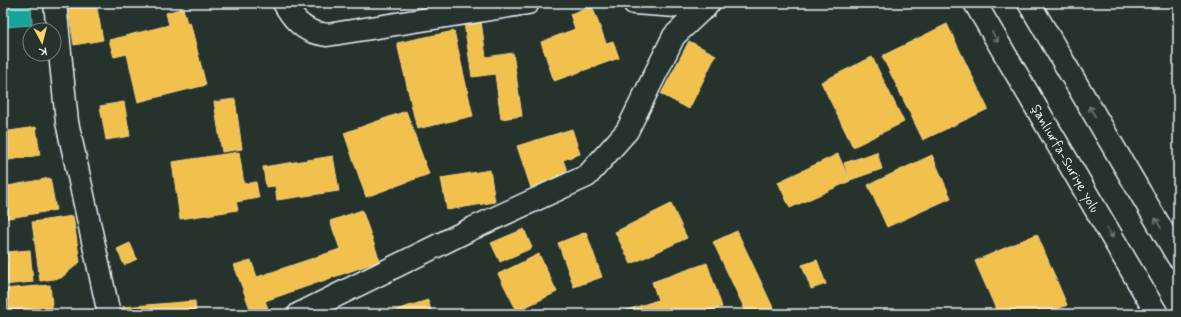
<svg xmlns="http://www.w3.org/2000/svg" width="1181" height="317" font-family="Mynerve,sans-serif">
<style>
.homes{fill:#f2c14e;stroke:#efcf81}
.public{fill:#17a398;stroke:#56bab5}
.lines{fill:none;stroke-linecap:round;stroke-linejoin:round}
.minor-casing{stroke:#e8f1f8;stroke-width:25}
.trunk-casing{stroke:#e8f1f8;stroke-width:25}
.minor{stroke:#26332d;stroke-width:22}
.trunk{stroke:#26332d;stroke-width:22}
.oneway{stroke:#6a7674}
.labels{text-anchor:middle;stroke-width:4;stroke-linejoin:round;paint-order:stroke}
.street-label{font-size:14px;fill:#e8f1f8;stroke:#26332d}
</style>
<rect width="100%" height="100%" fill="#26332d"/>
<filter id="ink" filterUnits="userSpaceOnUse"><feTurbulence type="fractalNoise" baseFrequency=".025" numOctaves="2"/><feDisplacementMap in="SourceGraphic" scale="8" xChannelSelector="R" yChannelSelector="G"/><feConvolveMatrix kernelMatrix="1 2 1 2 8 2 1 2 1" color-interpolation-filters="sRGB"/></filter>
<g filter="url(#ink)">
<g class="homes">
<path d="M67 3H96L103 40 74 45Z"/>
<path d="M592 6 606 43 613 41 619 58 554 81 541 42 575 29 570 14Z"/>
<path d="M183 8 187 23 190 22 206 85 138 102 127 54 114 57 109 40 169 25 166 13Z"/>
<path d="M480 14 486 57 513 53 522 116 501 119 495 74 472 77 463 16Z"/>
<path d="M947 24 988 109 923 140 882 56Z"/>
<path d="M454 31 473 116 417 129 397 43Z"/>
<path d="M689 41 716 55 689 109 661 94Z"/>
<path d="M872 57 904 122 853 147 821 82Z"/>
<path d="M3 91 7 109 3 111Z"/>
<path d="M235 99 242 149 222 152 214 102Z"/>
<path d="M124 102 130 136 106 140 100 106Z"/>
<path d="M406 111 429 174 366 197 344 133Z"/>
<path d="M36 127 40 155 3 161V132Z"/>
<path d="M572 129 580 154 563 160 569 176 531 188 517 146Z"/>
<path d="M239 152 244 184 256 182 259 198 236 202 238 210 180 219 172 162Z"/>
<path d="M877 152 882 169 850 180 844 163Z"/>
<path d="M838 154 850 181 790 208 778 182Z"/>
<path d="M932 155 951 198 887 227 868 185Z"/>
<path d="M333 156 339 191 277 200 275 186 266 187 263 167Z"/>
<path d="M490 170 495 202 447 210 441 178Z"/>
<path d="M50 178 56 210 3 219V187Z"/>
<path d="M671 204 687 238 631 264 615 232Z"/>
<path d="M362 210 380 261 265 301 269 311 261 314H252L234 265 251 260 257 277 340 249 330 221Z"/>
<path d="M73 216 80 262 61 278 40 281 32 222Z"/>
<path d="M524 229 532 248 500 262 491 243Z"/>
<path d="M737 231 776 314H747L713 242Z"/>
<path d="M586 232 602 277 574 287 558 243Z"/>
<path d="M1037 234 1067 305 1046 314H998L975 261Z"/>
<path d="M130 243 137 259 124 265 117 249Z"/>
<path d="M30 250 33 282 3 285V263H8L7 252Z"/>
<path d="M539 254 557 292 517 311 498 274Z"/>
<path d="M817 260 826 284 811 289 802 265Z"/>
<path d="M707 263 722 307 702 314H615L658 300 652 282Z"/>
<path d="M50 285 53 314H3V289Z"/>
<path d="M428 300 432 314H383Z"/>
<path d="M195 301 196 314H123L122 307Z"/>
<path d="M96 312V314H81Z"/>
</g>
<path class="public" d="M3 3H31L32 25 3 27Z"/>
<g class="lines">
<g class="minor-casing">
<g id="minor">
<path d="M55 3 67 122 109 314"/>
<path d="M284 3C290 14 299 26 311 31 315 33 322 34 327 35L528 3"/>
<path d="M634 3 705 8"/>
<path d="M299 314 469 230 587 176 627 131 674 36 709 3"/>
</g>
</g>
<g class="trunk-casing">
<g id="trunk">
<path d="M975 3 1157 314"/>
<path d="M1029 3 1178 257"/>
</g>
</g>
<use href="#minor" class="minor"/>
<use href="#trunk" class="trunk"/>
</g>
<defs><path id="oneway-shaft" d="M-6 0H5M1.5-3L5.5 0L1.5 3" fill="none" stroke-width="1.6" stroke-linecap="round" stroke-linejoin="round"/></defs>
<g class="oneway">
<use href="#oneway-shaft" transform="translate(995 37) rotate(60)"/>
<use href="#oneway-shaft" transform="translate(1092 111) rotate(-120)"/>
<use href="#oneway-shaft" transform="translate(1158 223) rotate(-120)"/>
<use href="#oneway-shaft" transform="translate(1110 233) rotate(60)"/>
</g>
</g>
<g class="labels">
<g class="street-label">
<text transform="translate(1066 158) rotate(60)" y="5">Şanlıurfa-Suriye yolu</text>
</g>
</g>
<rect width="1181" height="317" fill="none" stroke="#26332d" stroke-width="16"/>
<rect x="8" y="8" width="1165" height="301" fill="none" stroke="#e8f1f8" stroke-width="1.5" filter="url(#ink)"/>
<g transform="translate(42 42) rotate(173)"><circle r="19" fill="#26332d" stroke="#747f7e"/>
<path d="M0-3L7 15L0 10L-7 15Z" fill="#ffd166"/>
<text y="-6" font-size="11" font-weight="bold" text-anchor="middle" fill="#e8f1f8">K</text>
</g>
</svg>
